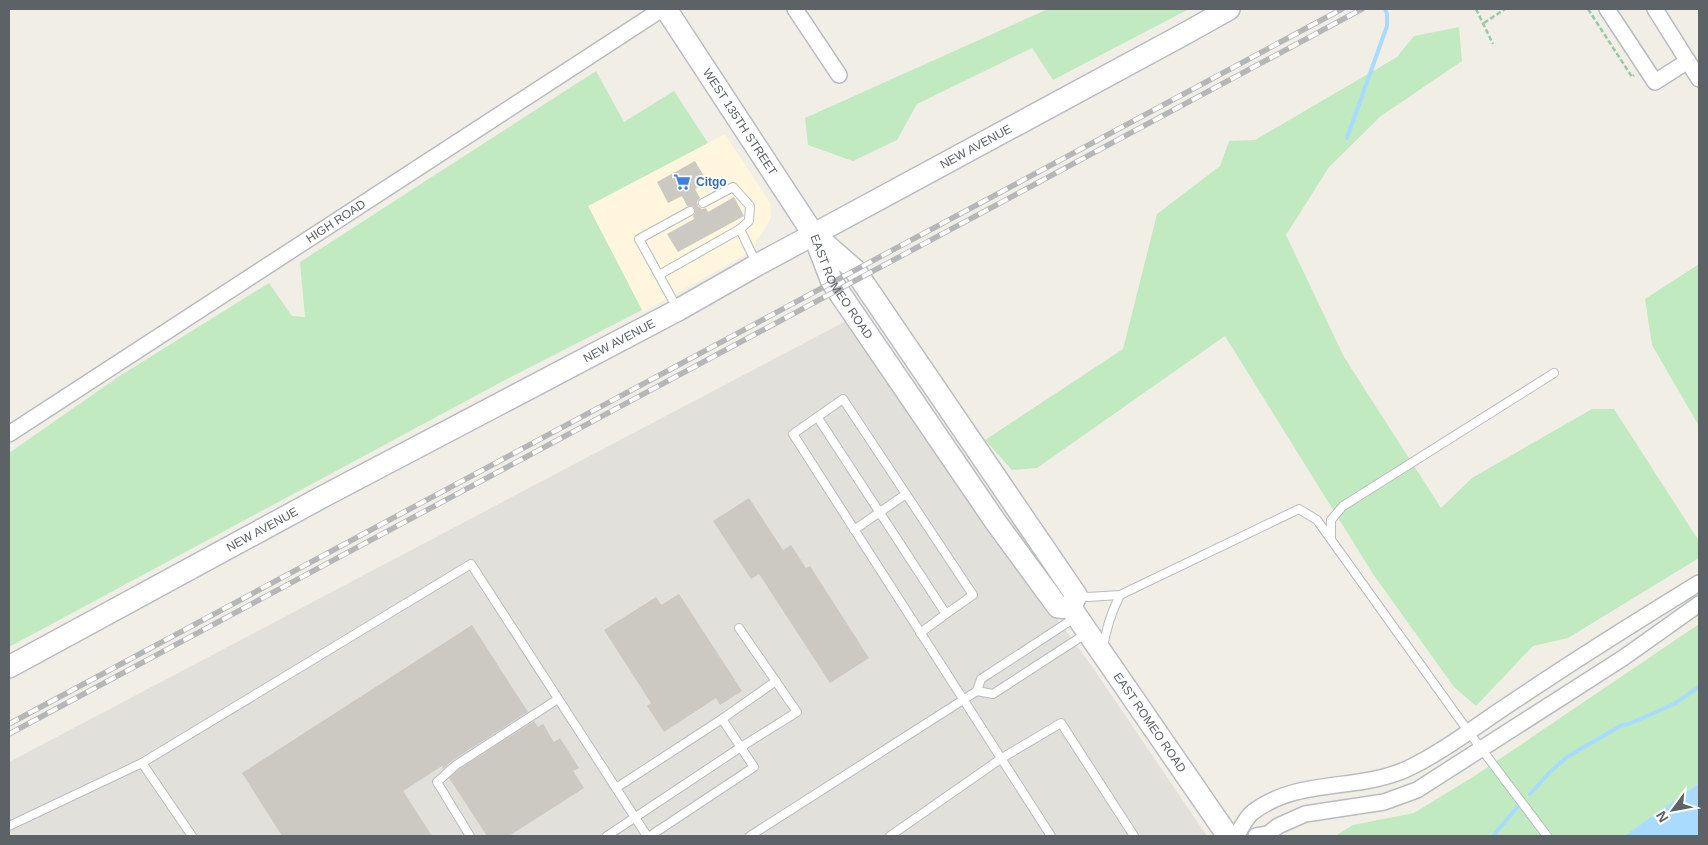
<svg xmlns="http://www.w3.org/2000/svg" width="1708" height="845" font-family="Arial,sans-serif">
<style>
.commercial{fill:#fff6dd}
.industrial{fill:#e2e0da}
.green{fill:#c1eac1}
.water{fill:#a8dbff}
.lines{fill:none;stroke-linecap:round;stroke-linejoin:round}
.stream{stroke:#a8dbff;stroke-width:4}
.building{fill:#ccc9c3}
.lane-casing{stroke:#b8bcc0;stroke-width:10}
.street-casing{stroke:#b8bcc0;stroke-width:18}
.secondary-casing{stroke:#b9bdc3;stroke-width:24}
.path{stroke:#98c9a5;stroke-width:2.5;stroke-dasharray:5 2.5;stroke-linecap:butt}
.lane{stroke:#fff;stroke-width:8}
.street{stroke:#fff;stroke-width:15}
.secondary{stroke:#fff;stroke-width:21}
.rail-casing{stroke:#b5b6b7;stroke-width:5.5}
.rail{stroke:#fff;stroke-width:4;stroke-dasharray:11;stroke-linecap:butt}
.labels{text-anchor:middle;stroke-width:4;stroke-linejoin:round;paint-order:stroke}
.street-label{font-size:12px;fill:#5d6267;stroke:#fff}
.shop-label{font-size:12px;font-weight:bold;fill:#366cbe;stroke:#fff;text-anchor:start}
</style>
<rect width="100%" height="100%" fill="#f1eee6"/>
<path class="commercial" d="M725 134 770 203 771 217 763 232 743 256 643 312 588 206Z"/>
<path class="industrial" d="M848 320 972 502 1093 668 1207 836H9V762Z"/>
<g class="green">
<path d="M1048 9H1189L1053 80 1032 48 917 104 897 140 853 161 808 145 805 118Z"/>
<path d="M1459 27 1462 61 1381 116 1329 167 1286 235 1344 357 1441 508 1472 478 1592 409H1614L1699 541V558L1568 638 1533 646 1476 706 1454 687 1373 574 1225 336 1037 468 1012 470 985 440 1123 349 1157 214 1220 166 1229 141 1255 140 1397 57 1414 36Z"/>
<path d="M596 71 624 122 674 91 708 143 588 206 642 310 505 380 9 647V453L118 377 269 283 292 316 305 317 300 262Z"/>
<path d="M1699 264V426L1652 345 1645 299Z"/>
<path d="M1699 624V783L1624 836H1335L1353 825 1414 813 1476 775Z"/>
</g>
<path class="water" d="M1699 783V836H1624Z"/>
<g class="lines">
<g class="stream">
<path d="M1347 138 1387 26V14L1385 9"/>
<path d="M1530 794 1549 773 1567 757 1622 725 1629 724 1674 704 1699 687"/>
<path d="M1493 836 1519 805"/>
</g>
</g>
<g class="building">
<path d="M695 161 708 183 695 189 700 198 697 202 698 206 702 209 706 208 708 212 734 197 744 216 678 252 667 234 694 219 693 216 695 213V209L692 206H687L682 196 668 203 657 182Z"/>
<path d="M749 498 783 550 791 545 806 568 810 566 869 658 830 683 759 574 751 579 713 521Z"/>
<path d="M679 594 742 691 720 705 716 698 664 732 647 706 651 703 604 630 656 597 661 605Z"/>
<path d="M472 625 528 712 453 760 443 769 442 766 403 791 432 836H282L242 773Z"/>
<path d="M534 721 538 727 543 724 554 742 560 738 579 768 573 771 584 788 509 836H487L449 778 459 769Z"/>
</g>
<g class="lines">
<g class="lane-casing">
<g id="lane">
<path d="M703 203 733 187 750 206 749 221 740 229 757 265"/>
<path d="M659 275 740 229"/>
<path d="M677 308 639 239 690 211"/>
<path d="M818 418 946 614 920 633"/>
<path d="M854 530 906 494"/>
<path d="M1331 538V520L1343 506 1554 373"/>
<path d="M1078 595 1088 597 1120 595 1299 509 1317 520 1468 731 1547 836"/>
<path d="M946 614 973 595 843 399 793 434 1051 836"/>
<path d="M1103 648C1106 628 1111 613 1120 595"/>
<path d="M977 691 993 694 1087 633"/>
<path d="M142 763 471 564 647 836"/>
<path d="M616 788 722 719 776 681"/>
<path d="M9 826 142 763 192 836"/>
<path d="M470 836 437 782 456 765 558 699"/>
<path d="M607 836 741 747 797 712 739 628"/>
<path d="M650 836 754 767 722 719"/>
<path d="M750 836 977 691 981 679 1076 617"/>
<path d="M890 836 1002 758 1061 723 1134 836"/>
</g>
</g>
<g class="street-casing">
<g id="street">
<path d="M795 9 839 75"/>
<path d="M1607 9 1655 82 1688 61"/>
<path d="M1655 9 1699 79"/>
<path id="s1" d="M9 434 662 9"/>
<path d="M1236 836C1241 829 1246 817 1253 812 1299 777 1359 792 1409 768 1446 750 1480 723 1514 701 1575 660 1637 621 1699 583"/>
<path d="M1256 836 1268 834 1278 826 1305 814 1384 802 1417 790 1623 658 1699 604"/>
</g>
</g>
<g class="secondary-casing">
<g id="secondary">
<path id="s2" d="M666 9 814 235 832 282 995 521 1058 607 1071 608"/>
<path d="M817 237 855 270 860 278 1076 595 1071 608"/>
<path id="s3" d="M1071 608 1228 836"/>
<path id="s4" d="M9 667 324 496 678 310 757 265 1188 32 1229 9"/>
</g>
</g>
<g class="path">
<path d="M1476 9 1493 44"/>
<path d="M1588 9 1632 77 1634 75"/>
<path d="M1484 23 1505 9"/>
</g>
<use href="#lane" class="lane"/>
<use href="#street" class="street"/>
<use href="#secondary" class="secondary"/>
<g class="rail-casing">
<g id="rail">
<path d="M9 724 1342 9"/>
<path d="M9 734 1362 9"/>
</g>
</g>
<use href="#rail" class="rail"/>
</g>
<defs>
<g id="supermarket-bare" transform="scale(1.35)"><path d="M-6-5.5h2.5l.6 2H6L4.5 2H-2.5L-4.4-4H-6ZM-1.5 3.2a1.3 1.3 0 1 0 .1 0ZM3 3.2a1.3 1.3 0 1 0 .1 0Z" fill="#3f7fe0" stroke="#fff" stroke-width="2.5" paint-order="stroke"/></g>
</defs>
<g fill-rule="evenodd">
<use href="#supermarket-bare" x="682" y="182"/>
</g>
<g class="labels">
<g class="street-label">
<text dy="4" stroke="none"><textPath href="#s2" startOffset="135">WEST 135TH STREET</textPath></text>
<text dy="4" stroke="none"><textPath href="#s4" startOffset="1098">NEW AVENUE</textPath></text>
<text dy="4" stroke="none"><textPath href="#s1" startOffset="390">HIGH ROAD</textPath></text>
<text dy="4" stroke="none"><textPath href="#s2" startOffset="329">EAST ROMEO ROAD</textPath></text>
<text dy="4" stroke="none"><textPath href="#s4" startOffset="692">NEW AVENUE</textPath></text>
<text dy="4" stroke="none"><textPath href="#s4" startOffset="288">NEW AVENUE</textPath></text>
<text dy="4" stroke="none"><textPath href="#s3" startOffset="139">EAST ROMEO ROAD</textPath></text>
</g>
<g class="shop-label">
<text x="696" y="186">Citgo</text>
</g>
</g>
<rect width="1708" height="845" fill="none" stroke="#5d6267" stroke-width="20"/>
<g transform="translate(1673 810) rotate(238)" stroke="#ffffff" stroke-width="4" paint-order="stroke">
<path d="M0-4L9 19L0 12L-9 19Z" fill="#5d6267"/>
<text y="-8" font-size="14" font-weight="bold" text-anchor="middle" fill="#5d6267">N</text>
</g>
</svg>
